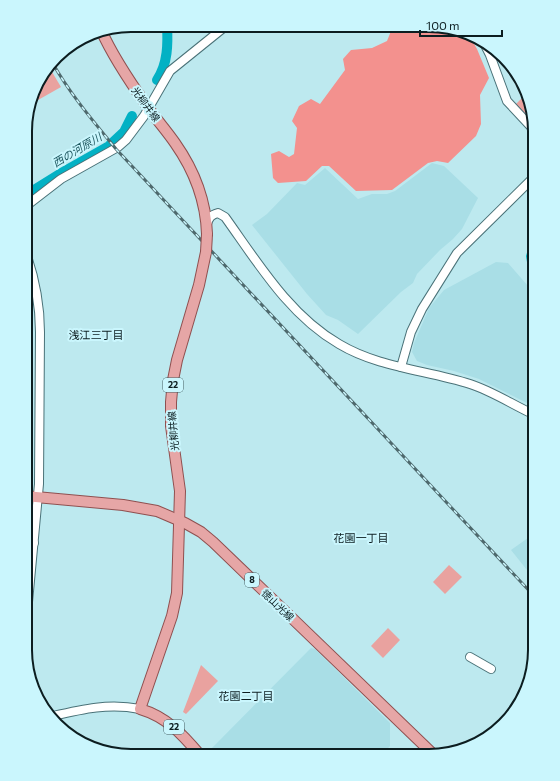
<svg xmlns="http://www.w3.org/2000/svg" width="560" height="781" font-family="Commissioner,'Noto Sans JP',sans-serif">
<style>
.built{fill:#a9dee6}
.green{fill:#e9a29f}
.forest{fill:#f3918e}
.water{fill:#03b1c4}
.lines{fill:none;stroke-linecap:round;stroke-linejoin:round}
.river{stroke:#03b1c4;stroke-width:10}
.minor-casing{stroke:#4a7278;stroke-width:10}
.major-casing{stroke:#8f5050;stroke-width:12}
.minor{stroke:#fff;stroke-width:8}
.major{stroke:#e6a6a6;stroke-width:10}
.rail-casing{stroke:#4e696d;stroke-width:3}
.rail{stroke:#caf6fd;stroke-width:1.5;stroke-dasharray:4.5;stroke-linecap:butt}
.major-bridge-casing{stroke:#8f5050;stroke-width:12;stroke-linecap:butt}
.major-bridge{stroke:#e6a6a6;stroke-width:10}
.labels{text-anchor:middle;stroke-width:4;stroke-linejoin:round;paint-order:stroke}
.shield{fill:#caf6fd;stroke:#455e62;stroke-width:1}
.shield-label{font-size:9px;font-weight:bold;fill:#0c1d20}
.street-label{font-size:10px;fill:#0c1d20;stroke:#caf6fd}
.water-label{font-size:11px;font-style:italic;fill:#1f5860;stroke:#caf6fd}
.neighbourhood-label{font-size:11px;fill:#0c1d20;stroke:#caf6fd}
.rim{fill:none;stroke:#0c1d20;stroke-width:2}
</style>
<rect width="100%" height="100%" fill="#bde9ef"/>
<g class="built">
<path d="M432 163 444 166 478 198 462 229 453 239 440 250 417 274 413 283 401 292 358 334 338 320 326 315 307 294 252 225 267 214 297 183 305 185 325 168 358 199 372 194H387L395 191Z"/>
<path d="M496 262 508 263 535 294V407L479 379 454 371 427 365 417 361 412 352 414 343 429 308 444 290Z"/>
<path d="M535 533V580L511 550Z"/>
<path d="M311 648 315 649 390 723V746L381 756 211 755 208 752Z"/>
</g>
<g class="green">
<path d="M49 67 61 87 31 104 39 78Z"/>
<path d="M526 94 534 126 514 106Z"/>
<path d="M449 565 462 577 445 594 433 582Z"/>
<path d="M388 628 400 640 383 658 371 646Z"/>
<path d="M201 665 218 681 186 714 183 712Z"/>
</g>
<path class="forest" d="M393 26H443L470 37 477 49 489 78 480 95 481 124 476 136 448 163 437 161 428 163 392 190 356 191 329 166H322L306 181 278 183 273 178 271 154 279 151 289 157 294 154 297 128 292 121 299 106 311 99 320 104 345 70 343 59 351 50 372 48 387 41Z"/>
<path class="water" d="M535 226V271L527 262 526 256Z"/>
<g class="lines">
<g class="river">
<path d="M157 80C168 64 168 43 167 25"/>
<path d="M26 195 63 172 109 146 124 132 132 116"/>
</g>
<g class="minor-casing">
<g id="minor">
<path d="M484 43 490 55 507 101 535 131"/>
<path d="M26 206 61 179 118 147 126 140 144 116 170 71 227 25"/>
<path d="M207 224C209 217 211 215 218 213L225 217C258 263 289 315 339 344 379 368 427 370 470 384 492 391 513 405 535 415"/>
<path d="M401 367 411 332 422 309 457 253 535 176"/>
<path d="M25 542 34 543"/>
<path d="M25 634 39 484 40 332C40 304 35 279 26 253"/>
<path d="M470 657 491 669"/>
<path d="M53 716C83 709 109 703 140 709"/>
</g>
</g>
<g class="major-casing">
<g id="major">
<path d="M101 30C113 57 130 82 147 106 156 119 166 130 175 143 194 170 206 202 207 234"/>
<path d="M25 496 123 505 157 511 185 523 201 532 213 542 434 755"/>
<path d="M200 755C182 734 167 717 140 709L172 616 177 593 180 491 171 426V402L173 380 177 360 199 285 206 252"/>
</g>
</g>
<use href="#minor" class="minor"/>
<use href="#major" class="major"/>
<g class="rail-casing">
<path id="rail" d="M52 62C70 94 93 121 116 149L535 597"/>
</g>
<use href="#rail" class="rail"/>
<g class="major-bridge-casing">
<path id="major-bridge" d="M206 252 207 234"/>
</g>
<use href="#major-bridge" class="major-bridge"/>
</g>
<g class="labels">
<g class="shield">
<rect x="163" y="378" width="20" height="14" rx="3"/>
<rect x="245" y="573" width="14" height="14" rx="3"/>
<rect x="164" y="720" width="20" height="14" rx="3"/>
</g>
<g class="shield-label">
<text x="173" y="388">22</text>
<text x="252" y="583">8</text>
<text x="174" y="730">22</text>
</g>
<g class="street-label">
<text transform="translate(146 104) rotate(54)" y="4">光柳井線</text>
<text transform="translate(173 431) rotate(-95)" y="4">光柳井線</text>
<text transform="translate(278 605) rotate(44)" y="4">徳山光線</text>
</g>
<g class="water-label">
<text transform="translate(77 150) rotate(-31)" y="4">西の河原川</text>
</g>
<g class="neighbourhood-label">
<text x="96" y="339">浅江三丁目</text>
<text x="361" y="542">花園一丁目</text>
<text x="246" y="700">花園二丁目</text>
</g>
</g>
<path d="M0 0H560V781H0ZM131 32H429A99 99 0 0 1 528 131V650A99 99 0 0 1 429 749H131A99 99 0 0 1 32 650V131A99 99 0 0 1 131 32Z" fill="#caf6fd" fill-rule="evenodd"/>
<path class="rim" d="M131 32H429A99 99 0 0 1 528 131V650A99 99 0 0 1 429 749H131A99 99 0 0 1 32 650V131A99 99 0 0 1 131 32Z"/>
<path d="M420 30v6h82v-6" fill="none" stroke="#0c1d20" stroke-width="2"/>
<text x="426" y="30" font-size="12" fill="#0c1d20" stroke="#caf6fd" stroke-width="3" paint-order="stroke">100 m</text>
</svg>
